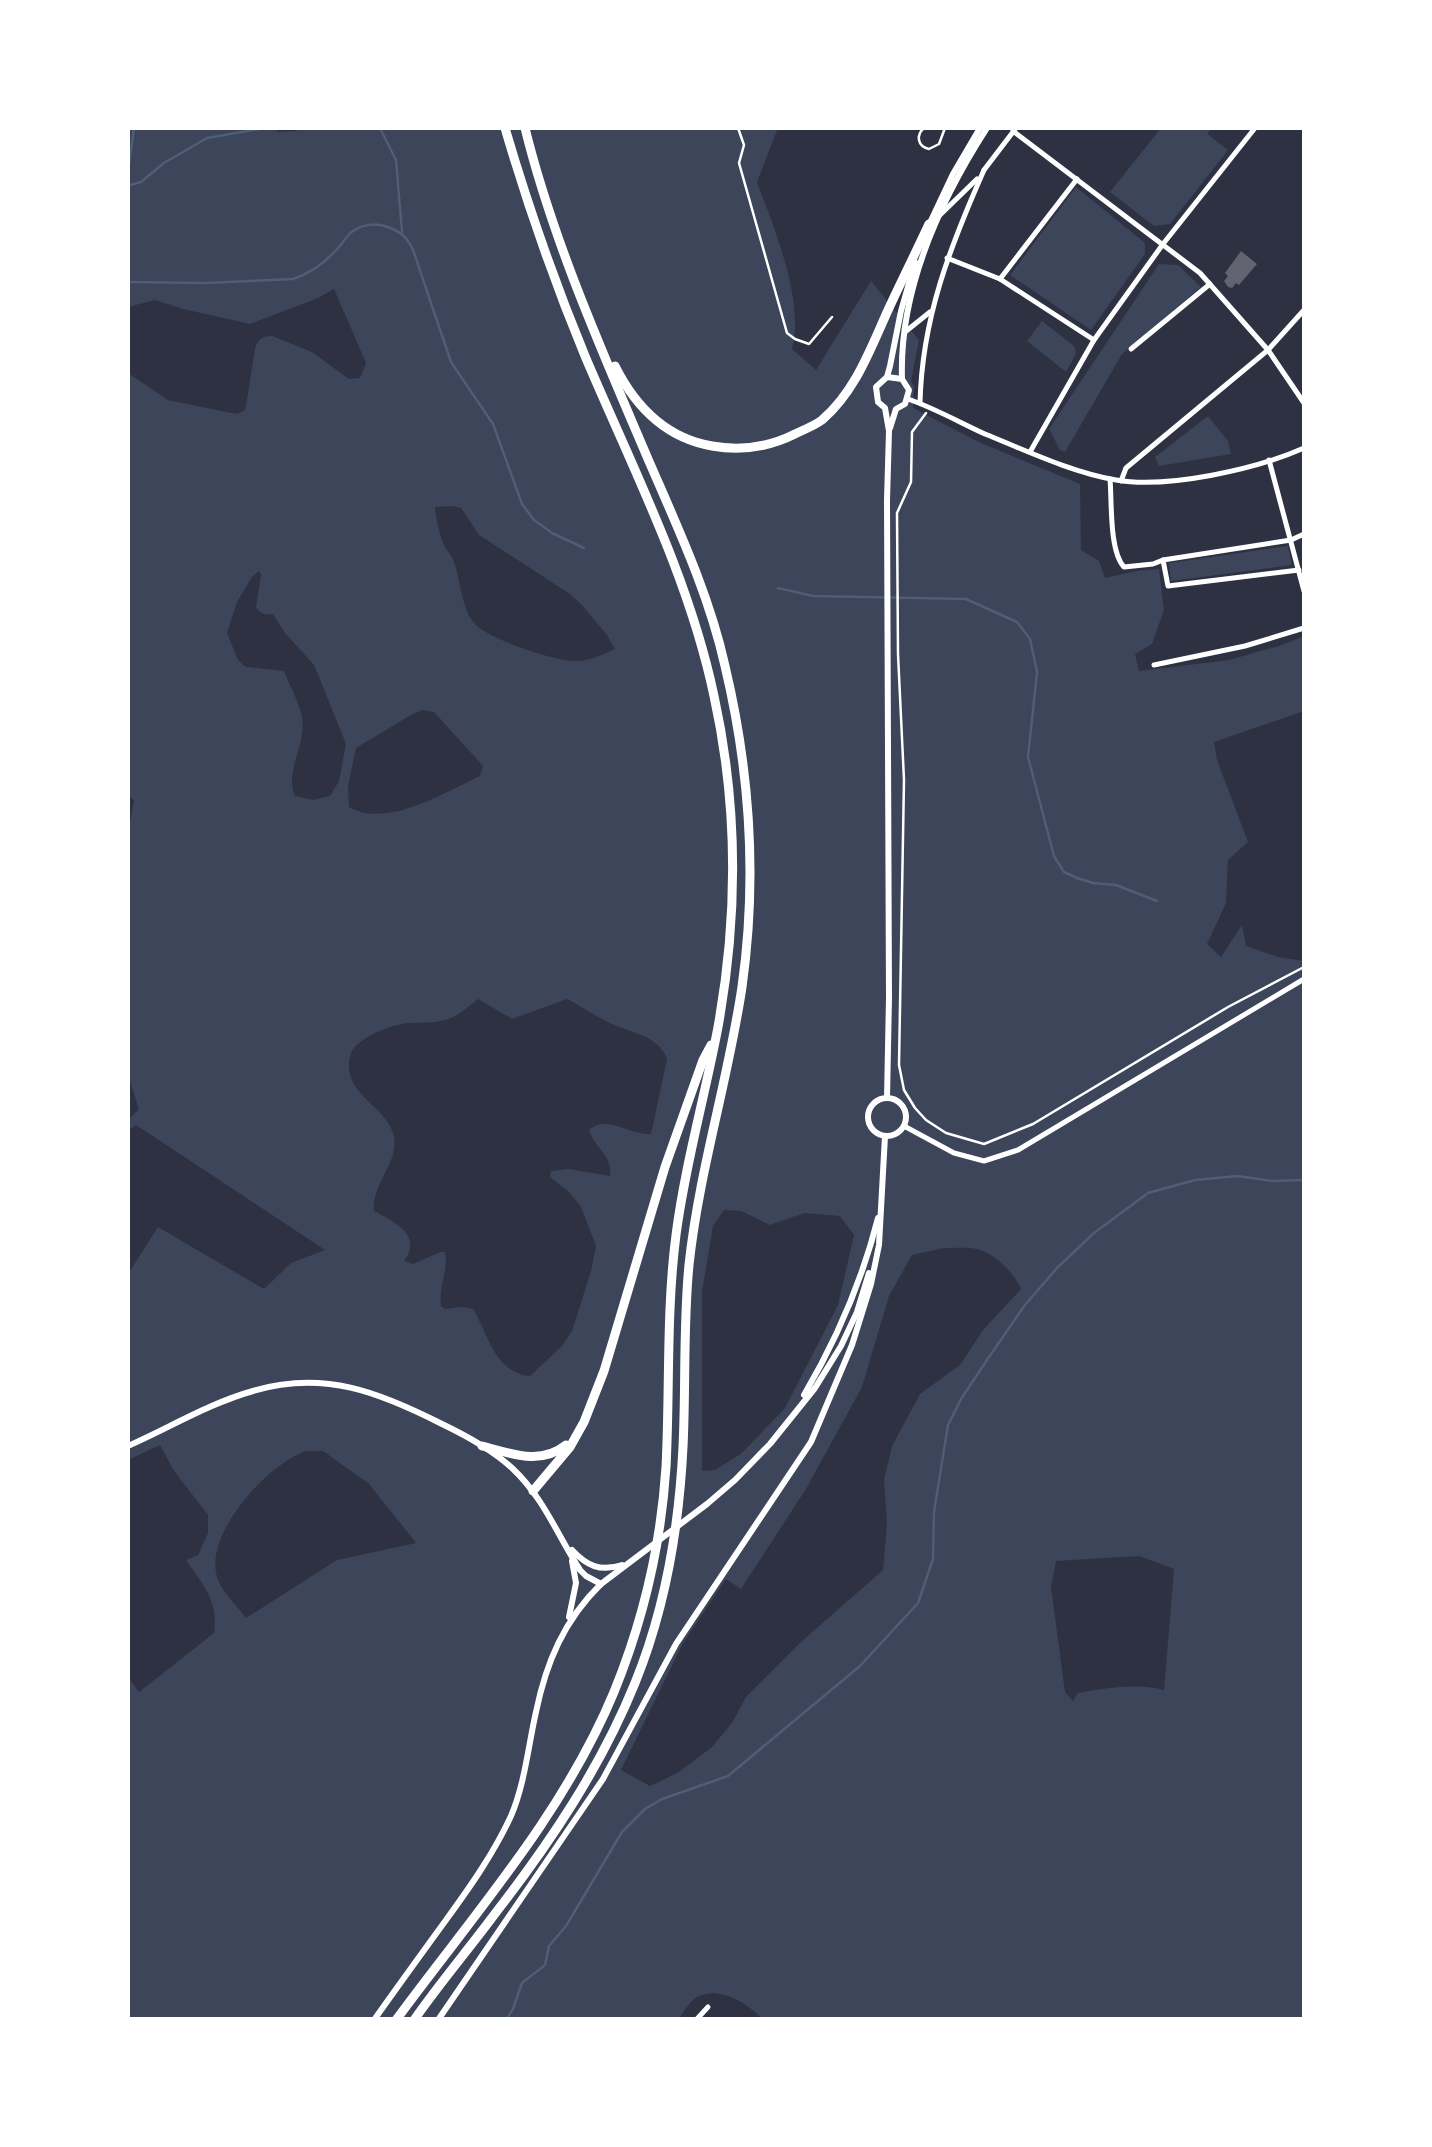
<svg xmlns="http://www.w3.org/2000/svg" width="1432" height="2147" font-family="Ubuntu,sans-serif">
<style>
.green{fill:#3c4559;fill-rule:evenodd}
.lines{fill:none;stroke-linecap:round;stroke-linejoin:round}
.stream{stroke:#4f5d75;stroke-width:2.5}
.building{fill:#626471}
.path{stroke:#fff;stroke-width:2.5}
.service{stroke:#fff;stroke-width:2.5}
.minor{stroke:#fff;stroke-width:5}
.tertiary{stroke:#fff;stroke-width:6}
.motorway{stroke:#fff;stroke-width:9}
</style>
<rect width="100%" height="100%" fill="#2d3142"/>
<g class="green">
<path d="M128 128H276L277 132 295 131 305 128H778L757 182C774 227 805 302 792 349L816 370 871 281 919 340 911 381 914 386 913 408 981 443 1080 484 1081 550 1099 561 1105 578 1136 571 1159 569 1164 610 1152 644 1135 654 1139 671 1229 660 1282 645 1304 636V711L1214 742 1217 760 1248 842 1228 860 1226 903 1207 944 1221 957 1242 925 1246 946 1278 957 1304 961V2019L764 2020C749 2005 722 1986 699 1996 690 2000 684 2012 678 2020L128 2019V1677L139 1692 214 1633C218 1599 204 1587 186 1560L198 1555 208 1533V1515L174 1471 160 1445 128 1460V1274L158 1227 264 1289 291 1263 325 1250 136 1125 128 1131V1120L139 1109 128 1076V834L134 800 128 796V373L168 400 236 414 244 411 246 406 255 348C258 339 263 336 272 336L312 352 349 379 360 378 366 363 334 289 318 298 250 324 183 309 155 300 128 307ZM452 506 461 508 479 535 570 594 581 604 607 635 615 649C603 654 590 661 577 661 557 662 488 639 475 624 462 610 461 583 455 565 453 557 448 552 444 545 439 533 436 519 435 507ZM259 571 261 575 256 607C260 614 265 615 273 614L285 633 314 665 346 744 339 781 330 796 313 800 295 796C284 772 307 744 302 717 299 702 290 686 284 671L246 667 238 660 227 633 237 602 252 577ZM423 710 434 712 483 766 480 776C445 792 387 829 349 807L348 786 356 748 411 715ZM478 999 512 1019 567 999C582 1007 597 1017 612 1024 632 1033 659 1036 667 1059L651 1134C629 1135 606 1114 589 1130 594 1147 613 1156 610 1176L569 1169 551 1171 550 1177 569 1192 581 1207 596 1246 591 1271 572 1331 561 1347 530 1376C494 1372 489 1335 473 1309L462 1307 445 1309 441 1306C438 1287 449 1270 445 1252H440L413 1264 404 1261C423 1235 395 1222 374 1211 371 1185 399 1162 394 1137 389 1110 356 1100 350 1074 348 1068 349 1056 352 1051 360 1037 391 1025 407 1023 420 1022 432 1024 445 1020 457 1017 468 1007 478 999ZM724 1210 741 1211 770 1225 804 1213 840 1216 854 1235 838 1305 785 1408 742 1453 715 1470 702 1471V1292L713 1226ZM944 1248C954 1248 968 1247 978 1249 995 1254 1015 1274 1021 1289L983 1330 960 1365 920 1394 892 1446 884 1480 887 1524 883 1570 803 1640 746 1697 732 1723 712 1747 679 1772 650 1786 621 1770 683 1643 726 1579 741 1589 806 1489 862 1387 889 1296 912 1255ZM306 1451H323L369 1484 416 1543 337 1560 246 1618C236 1605 218 1588 216 1572 208 1530 268 1464 306 1451ZM1139 1556 1174 1569 1164 1690C1137 1683 1105 1688 1078 1693L1073 1701 1065 1692 1051 1587 1056 1561Z"/>
<path d="M1161 128H1212L1207 134 1228 150 1170 224 1154 226 1110 192Z"/>
<path d="M1076 187 1145 243V254L1091 330 1010 275Z"/>
<path d="M1159 264 1178 265 1201 287 1122 354 1065 452 1060 450 1049 429Z"/>
<path d="M1042 321 1074 346 1076 354 1066 372 1027 341Z"/>
<path d="M1208 416 1228 441 1231 454 1159 466 1155 457Z"/>
<path d="M1288 546 1292 565 1171 581 1169 563Z"/>
</g>
<g class="lines">
<g class="stream">
<path d="M380 128 396 160 402 232"/>
<path d="M128 172 134 128"/>
<path d="M128 181 130 185 141 182 164 163 207 138 265 128"/>
<path d="M128 282 204 283 293 279C311 273 325 263 338 248 343 243 347 235 353 231 375 217 404 228 413 250L451 362 493 424 522 504 534 520 552 533 584 548"/>
<path d="M778 588 813 596 966 599 1017 622 1030 639 1037 672 1028 757 1054 856 1064 872 1077 878 1093 883 1116 885 1157 901"/>
<path d="M506 2020 513 2009 522 1983 545 1965 549 1946 566 1926 622 1832 645 1809 662 1799 728 1776 860 1666 918 1603 933 1559 934 1512 948 1425 961 1399 989 1357 1025 1305 1057 1268 1094 1233 1148 1193 1195 1180 1238 1176 1272 1181 1304 1180"/>
</g>
</g>
<path class="building" d="M1241 251 1257 264 1239 285 1236 283 1232 288 1228 287 1224 281 1228 276 1225 273Z"/>
<g class="lines">
<g class="path">
<path d="M738 128 744 145 739 163 787 333 795 339 809 344 832 317"/>
<path d="M926 413 912 432 911 482 897 513 898 654 904 780 899 1065 904 1090 915 1108 926 1120 946 1133 984 1144 1033 1124 1228 1007 1304 967"/>
</g>
<path class="service" d="M924 128C916 135 917 146 929 149L939 144 945 128"/>
<g class="minor">
<path d="M1013 131 1200 273 1268 350 1304 403"/>
<path d="M984 170 1016 128"/>
<path d="M940 215 977 179"/>
<path d="M947 258 1000 279 1094 340"/>
<path d="M1000 279 1077 179"/>
<path d="M905 332 930 312"/>
<path d="M1131 349 1210 284"/>
<path d="M908 399C934 408 959 422 985 434 1027 451 1071 472 1116 480 1168 489 1257 469 1304 448"/>
<path d="M920 403C922 318 950 247 984 170"/>
<path d="M1030 452 1094 340 1163 244 1255 128"/>
<path d="M1269 460 1304 591"/>
<path d="M1110 479C1112 501 1109 551 1124 567L1153 564 1163 560 1291 540 1304 534"/>
<path d="M1121 481 1126 468 1268 350 1304 310"/>
<path d="M1163 560 1168 586 1299 570"/>
<path d="M1154 665 1245 646 1304 628"/>
<path d="M904 1126 954 1153 984 1161 1018 1150 1304 979"/>
<path d="M696 2020 708 2007"/>
</g>
<g class="tertiary">
<path d="M928 227 953 174 980 128"/>
<path d="M887 377 902 379 909 390 905 404 896 409 890 428"/>
<path d="M902 379C899 290 940 201 987 128"/>
<circle cx="887" cy="1117" r="19"/>
<path d="M887 1098 889 998 887 500 889 431 885 408 878 402 876 387 887 377 890 366 901 311 915 262"/>
<path d="M804 1395C837 1339 862 1281 878 1218"/>
<path d="M128 1446C169 1428 210 1403 253 1391 324 1370 379 1392 442 1424 467 1436 493 1450 513 1469 543 1497 558 1536 580 1570L586 1576 601 1584"/>
<path d="M572 1550C587 1566 600 1572 622 1565"/>
<path d="M569 1617 576 1583 572 1561"/>
<path d="M374 2020C398 1986 422 1953 446 1920 470 1887 494 1853 511 1816 525 1783 528 1747 536 1712 546 1663 564 1620 601 1584L707 1504 735 1480 770 1444 815 1388 841 1346 857 1312 869 1273"/>
<path d="M438 2020 603 1779 676 1644 811 1442 852 1345 871 1284 879 1245 885 1136"/>
</g>
<g class="motorway">
<path d="M615 366C635 406 666 438 712 446 740 451 769 447 795 434 803 430 814 426 822 420 856 391 871 347 889 308 902 280 916 252 929 224"/>
<path d="M482 1446C510 1453 540 1466 566 1445"/>
<path d="M533 1491 570 1447 584 1422 604 1371 665 1167 703 1060 711 1045"/>
<path d="M396 2020C474 1914 563 1815 614 1692 643 1621 661 1544 666 1467 670 1390 666 1312 676 1235 685 1165 705 1096 718 1027 738 917 738 805 714 696 689 577 632 467 585 356 554 281 528 206 505 128"/>
<path d="M414 2020C439 1984 468 1950 494 1915 550 1843 601 1767 635 1683 666 1607 679 1528 683 1447 686 1386 683 1325 689 1265 699 1171 728 1081 742 987 757 881 750 771 725 666 709 594 677 526 648 459 602 351 553 241 525 128"/>
</g>
</g>
<rect width="1432" height="2147" fill="none" stroke="#ffffff" stroke-width="260"/>
</svg>
